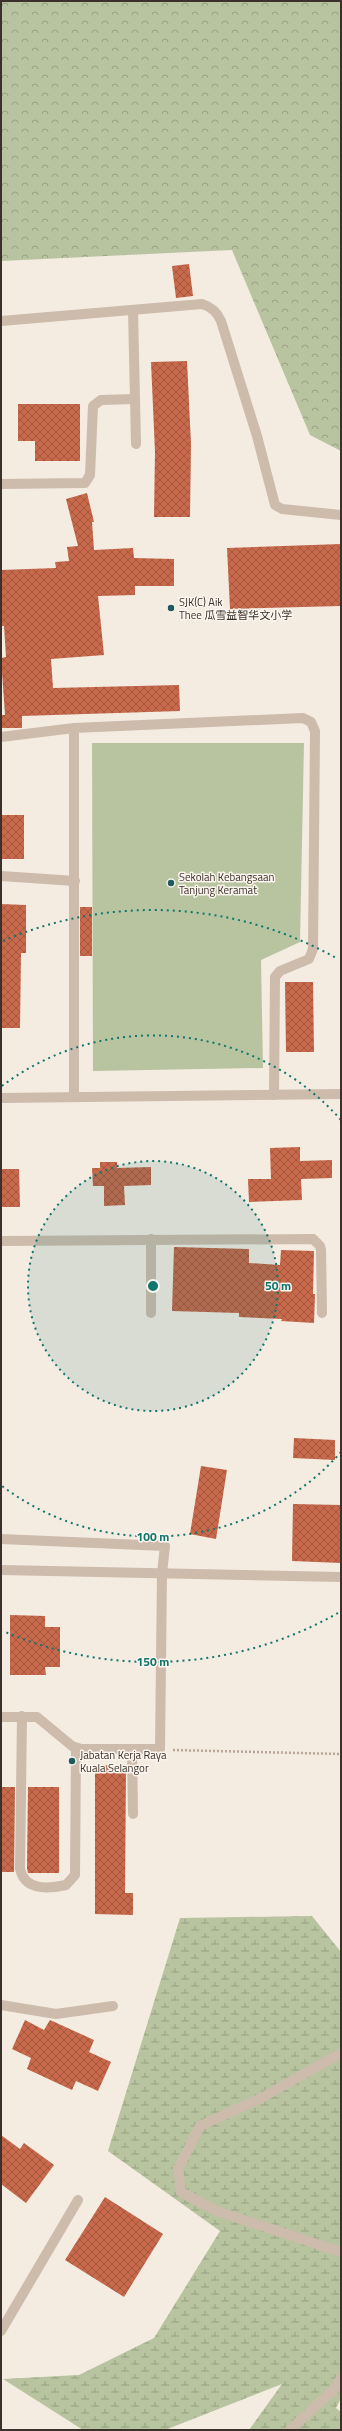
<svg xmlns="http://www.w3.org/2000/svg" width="342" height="2431" font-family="'Titillium Web','Noto Sans SC',sans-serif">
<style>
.forest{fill:url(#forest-crowns)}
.wetland{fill:url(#wetland-marsh)}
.pitch{fill:#b8c4a0}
.building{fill:url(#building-cross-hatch)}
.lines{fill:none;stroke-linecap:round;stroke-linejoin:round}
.path{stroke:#b9a596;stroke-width:2.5;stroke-dasharray:2 2;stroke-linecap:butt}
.minor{stroke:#cdbbac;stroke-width:10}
.ring{fill:none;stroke:#0f766e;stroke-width:2;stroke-dasharray:2 4}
.poi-dot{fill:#1f5a5e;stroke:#fbf5ee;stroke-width:1.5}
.labels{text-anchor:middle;stroke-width:3;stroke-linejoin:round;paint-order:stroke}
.poi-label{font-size:11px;fill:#3b302b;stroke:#fbf5ee;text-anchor:start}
.centre{fill:#0f766e;stroke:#fbf5ee;stroke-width:2}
.ring-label{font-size:12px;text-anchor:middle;font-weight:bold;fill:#0f766e;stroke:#fbf5ee;stroke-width:3;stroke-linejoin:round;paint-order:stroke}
</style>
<defs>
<pattern id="forest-crowns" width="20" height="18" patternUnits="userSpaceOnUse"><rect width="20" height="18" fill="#b8c4a0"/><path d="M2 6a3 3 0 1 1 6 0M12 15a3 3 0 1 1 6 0" fill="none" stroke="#97a083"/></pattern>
<pattern id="wetland-marsh" width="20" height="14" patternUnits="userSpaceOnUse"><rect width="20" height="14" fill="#b8c4a0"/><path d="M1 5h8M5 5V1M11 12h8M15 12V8" fill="none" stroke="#97a083"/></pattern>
<pattern id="building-cross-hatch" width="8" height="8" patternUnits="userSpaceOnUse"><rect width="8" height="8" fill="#c8694b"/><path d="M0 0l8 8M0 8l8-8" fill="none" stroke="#a4573f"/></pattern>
</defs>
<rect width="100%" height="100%" fill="#f4ebe1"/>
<path class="forest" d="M1 1H341V451L310 435 232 250 1 261Z"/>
<path class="wetland" d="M312 1916 341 1952V2398L336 2408 341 2412V2430H249L282 2384 165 2430H83L3 2379 79 2375 154 2338 220 2231 108 2151 180 1918Z"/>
<path class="pitch" d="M92 743H304L300 942 261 960 263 1068 93 1071Z"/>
<g class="building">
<path d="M189 264 193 296 176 298 172 266Z"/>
<path d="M187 361 191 444 190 517H154L155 452 151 362Z"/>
<path d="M18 404H80V461H35V441H18Z"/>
<path d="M87 493 94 522H92L94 550 133 548 134 558 174 559V586H135V595L98 596 104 655 51 659 53 688 179 685 180 711 22 716V728H1V715H5L1 658 6 657 4 626H1V570L56 568 55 562 69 561 67 547 78 546 66 499Z"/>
<path d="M341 544V606L230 609 227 548Z"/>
<rect x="1" y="815" width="23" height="44"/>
<path d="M1 904 26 905V953H21L20 1028H1Z"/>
<rect x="80" y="907" width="12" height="49"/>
<path d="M285 982H313L314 1052H286Z"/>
<path d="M300 1147V1161L332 1160V1178L301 1179 302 1200 249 1202 248 1179H271L270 1148Z"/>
<path d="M100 1162H117V1168L151 1167V1185L124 1186 125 1205 104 1206V1186H93L92 1168H100Z"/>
<path d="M1 1169H19L20 1207H1Z"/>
<path d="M174 1247 249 1249V1263L280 1265 281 1250 314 1251 313 1294H315L314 1323 281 1321 282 1319 239 1317V1313L172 1311Z"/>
<path d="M294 1438 335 1440V1460L293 1458Z"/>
<path d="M201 1466 227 1470 216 1539 190 1534Z"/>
<path d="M293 1504 341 1505V1563L292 1561Z"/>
<path d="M10 1615 45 1616V1627H60V1667H45L46 1675H10Z"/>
<path d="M95 1765 126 1766 125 1893H133V1915L95 1914Z"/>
<path d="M1 1787H15L14 1872H1Z"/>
<path d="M28 1787H59V1873H28L27 1868Z"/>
<path d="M25 2020 44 2030 50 2020 94 2040 89 2052 111 2062 98 2091 76 2081 72 2090 27 2069 31 2058 12 2049Z"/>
<path d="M1 2135 20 2149 24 2143 54 2165 26 2203 1 2184Z"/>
<path d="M105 2197 163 2234 124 2297 65 2260Z"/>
</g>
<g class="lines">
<path class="path" d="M173 1750 341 1754"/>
<g class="minor">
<path d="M133 310 136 444"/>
<path d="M1 321 202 304C212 307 217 312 221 321L257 436 275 505 282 509 341 515"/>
<path d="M1 484 85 483 90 475 93 406 101 400 135 399"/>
<path d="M1 737 74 728"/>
<path d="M1 876 75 881"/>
<path d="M74 1097V728L303 718 311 722 315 731 313 949 309 959 280 971 275 977 274 1095"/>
<path d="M1 1098 341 1094"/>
<path d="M1 1241 313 1239 320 1246 321 1250 322 1313"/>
<path d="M151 1313V1239"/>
<path d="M1 1539 165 1546 162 1573 160 1749H81L72 1746 37 1717H1"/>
<path d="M1 1570 341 1577"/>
<path d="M22 1716 20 1869C25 1891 48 1889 66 1885L75 1875 76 1748"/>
<path d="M132 1749 133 1814"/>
<path d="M1 2005 56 2014 113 2006"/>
<path d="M341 2053 263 2097 200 2126 178 2169 181 2192 217 2211 341 2252"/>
<path d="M1 2331 78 2200"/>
<path d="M290 2430 335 2388 341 2378"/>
</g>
</g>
<circle cx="153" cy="1286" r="125" fill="#0f766e" fill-opacity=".12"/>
<g class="ring">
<circle cx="153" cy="1286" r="125"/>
<path d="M341 1452A251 251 0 0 1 2 1486M2 1086A251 251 0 0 1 341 1120"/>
<path d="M338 1613A376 376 0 0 1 3 1631M3 941A376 376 0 0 1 338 959"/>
</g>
<g class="poi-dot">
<circle cx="171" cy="608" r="4"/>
<circle cx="171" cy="883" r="4"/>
<circle cx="72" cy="1761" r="4"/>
</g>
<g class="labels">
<g class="poi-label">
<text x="179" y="606">SJK(C) Aik<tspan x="179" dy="13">Thee 瓜雪益智华文小学</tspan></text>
<text x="179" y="881">Sekolah Kebangsaan<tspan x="179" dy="13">Tanjung Keramat</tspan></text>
<text x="80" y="1759">Jabatan Kerja Raya<tspan x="80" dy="13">Kuala Selangor</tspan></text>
</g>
</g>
<circle cx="153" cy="1286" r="6" class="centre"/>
<g class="ring-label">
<text x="278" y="1290">50 m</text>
<text x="153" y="1541">100 m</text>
<text x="153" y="1666">150 m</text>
</g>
<rect width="342" height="2431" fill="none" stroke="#3b302b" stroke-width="4"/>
</svg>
